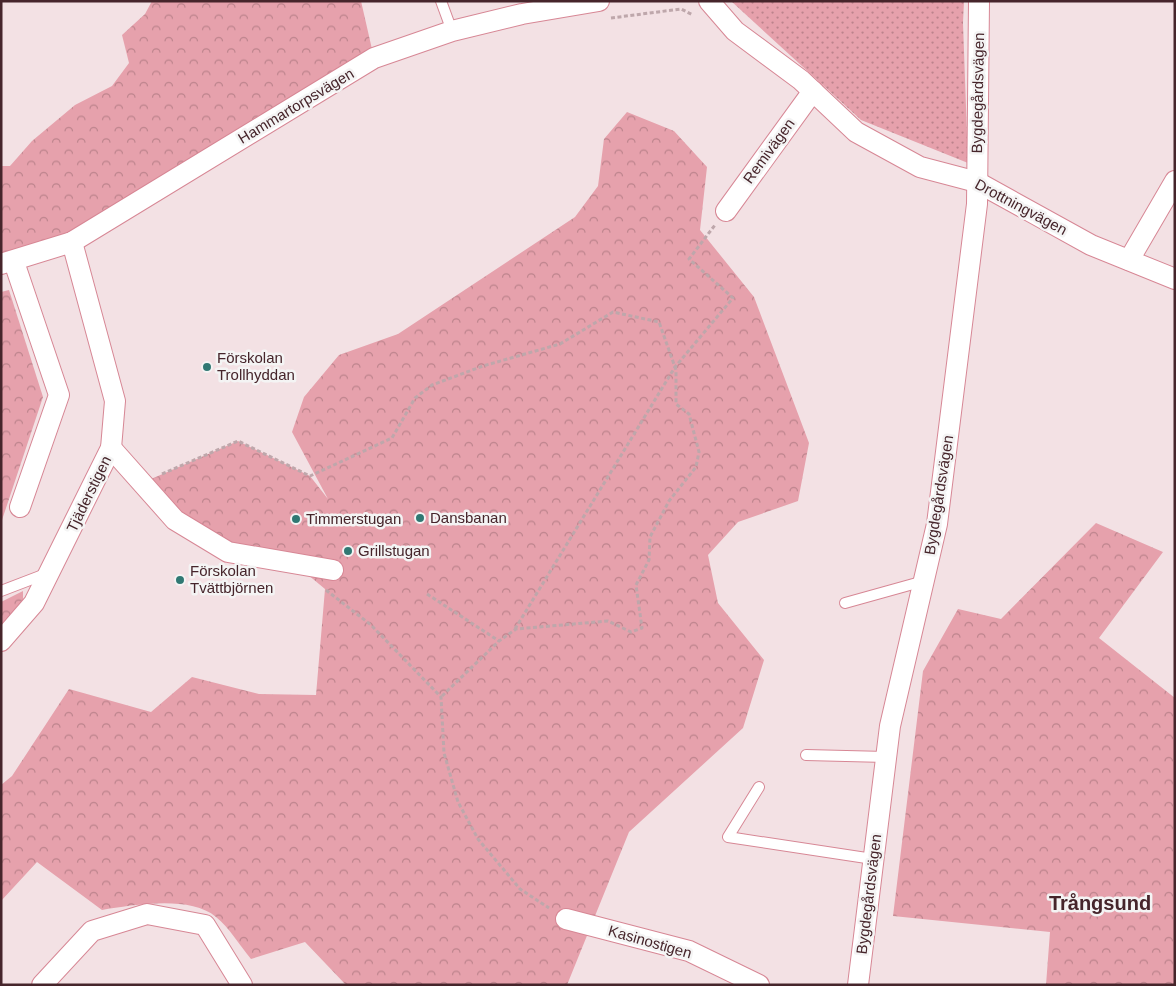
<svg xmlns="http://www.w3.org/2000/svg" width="1176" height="986" font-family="Arial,sans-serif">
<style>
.grass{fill:url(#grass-dots)}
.forest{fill:url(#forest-crowns)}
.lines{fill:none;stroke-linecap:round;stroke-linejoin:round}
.lane-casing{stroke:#d78795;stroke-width:12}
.street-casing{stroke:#d78795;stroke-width:22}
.path{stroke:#bea7ab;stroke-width:3;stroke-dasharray:4 2.5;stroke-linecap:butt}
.lane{stroke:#fff;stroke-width:10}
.street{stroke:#fff;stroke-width:20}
.poi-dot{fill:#307873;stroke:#f4f4f4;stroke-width:2}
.labels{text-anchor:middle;stroke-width:5;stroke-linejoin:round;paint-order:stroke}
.street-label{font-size:15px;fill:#46252b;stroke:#f4f4f4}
.poi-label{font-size:15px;fill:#46252b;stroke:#f4f4f4;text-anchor:start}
.district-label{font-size:20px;font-weight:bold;fill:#46252b;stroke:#f4f4f4}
</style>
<defs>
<pattern id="grass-dots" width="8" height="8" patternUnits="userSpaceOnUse" patternTransform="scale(1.25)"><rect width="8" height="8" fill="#e6a1ac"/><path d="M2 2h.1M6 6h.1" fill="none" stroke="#bc838c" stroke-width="1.8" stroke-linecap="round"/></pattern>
<pattern id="forest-crowns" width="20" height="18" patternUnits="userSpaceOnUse" patternTransform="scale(1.25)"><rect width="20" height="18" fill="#e6a1ac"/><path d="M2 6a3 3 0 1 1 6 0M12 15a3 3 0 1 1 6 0" fill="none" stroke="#bc838c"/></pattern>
</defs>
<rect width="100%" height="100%" fill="#f3e1e4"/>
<path class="grass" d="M731 1H964L963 23 968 163 861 120Z"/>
<g class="forest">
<path d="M152 1H361L374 58 72 242 1 264V166H10L32 141 75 105 112 86 129 63 122 35 145 14Z"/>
<path d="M627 112 674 131 707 167 700 230 754 297 809 443 798 501 738 522 708 555 718 603 764 660 743 728 629 832 567 985H346L305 942 251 959C240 946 229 927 216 917 190 895 133 905 102 910L37 862 1 901V785L12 776 69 689 151 712 192 677 259 694 316 695 325 589 295 564 227 552 142 483 238 441 310 476 328 499 292 432 304 397 339 355 398 334 575 217 598 186 604 139Z"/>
<path d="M9 290 43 397 1 523V292Z"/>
<path d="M1096 523 1163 552 1099 638 1175 698V985H1046L1050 932 893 916 923 671 958 609 1001 619Z"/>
<path d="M23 591V607L1 630V602Z"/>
</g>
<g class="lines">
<g class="lane-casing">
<g id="lane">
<path d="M441 1 452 31"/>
<path d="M1 591 48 573"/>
<path d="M845 603 924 581"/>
<path d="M806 755 886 757"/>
<path d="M759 787 728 837 873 859"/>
</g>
</g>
<g class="street-casing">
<g id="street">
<path d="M709 1 735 31 801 80 856 132 920 167 977 182 1091 245 1175 279"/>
<path d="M726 211 813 91"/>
<path d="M1129 260 1175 181"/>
<path d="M14 262 59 395 20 507"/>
<path d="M1 264 72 242 374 58 452 31 522 14 599 1"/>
<path d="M111 448 175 520 228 552 333 570"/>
<path d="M1 641 34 603 111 448 115 401 72 242"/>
<path d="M566 919 689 951 759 985"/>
<path d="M42 985 92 931 147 914 205 925 242 985"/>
<path d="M858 985 890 726 937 524 977 204 979 1"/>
</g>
</g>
<g class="path">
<path d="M611 18 681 9 693 15"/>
<path d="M162 474 238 441 310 476 392 438 415 398 432 385 483 366 560 344 613 312 659 322 676 370V404L689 414 699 452 696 467 669 501 650 537 649 560 636 585 642 628 631 632 608 621 516 629 499 641 441 697"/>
<path d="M326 590 371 625 441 697 444 753 458 802 478 839 520 889 549 908"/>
<path d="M427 594 499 641"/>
<path d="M515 629 675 367 733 298 689 259 715 225"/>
</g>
<use href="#lane" class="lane"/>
<use href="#street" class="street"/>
</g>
<g class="poi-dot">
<circle cx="207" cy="367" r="5"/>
<circle cx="420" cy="518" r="5"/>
<circle cx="296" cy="519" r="5"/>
<circle cx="348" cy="551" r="5"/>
<circle cx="180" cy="580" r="5"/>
</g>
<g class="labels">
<g class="street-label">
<text transform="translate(978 93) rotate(-89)" y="5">Bygdegårdsvägen</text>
<text transform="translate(296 106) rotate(-31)" y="5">Hammartorpsvägen</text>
<text transform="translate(769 151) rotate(-54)" y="5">Remivägen</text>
<text transform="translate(1021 207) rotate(28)" y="5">Drottningvägen</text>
<text transform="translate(89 494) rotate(-64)" y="5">Tjäderstigen</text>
<text transform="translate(939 495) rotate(-81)" y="5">Bygdegårdsvägen</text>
<text transform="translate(869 894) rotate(-83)" y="5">Bygdegårdsvägen</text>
<text transform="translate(650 942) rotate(16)" y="5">Kasinostigen</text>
</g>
<g class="poi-label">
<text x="217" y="363">Förskolan<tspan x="217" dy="17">Trollhyddan</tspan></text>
<text x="430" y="523">Dansbanan</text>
<text x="306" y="524">Timmerstugan</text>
<text x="358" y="556">Grillstugan</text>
<text x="190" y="576">Förskolan<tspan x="190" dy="17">Tvättbjörnen</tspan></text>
</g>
<g class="district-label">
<text x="1100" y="910">Trångsund</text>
</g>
</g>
<rect width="1176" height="986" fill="none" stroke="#46252b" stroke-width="5"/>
</svg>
